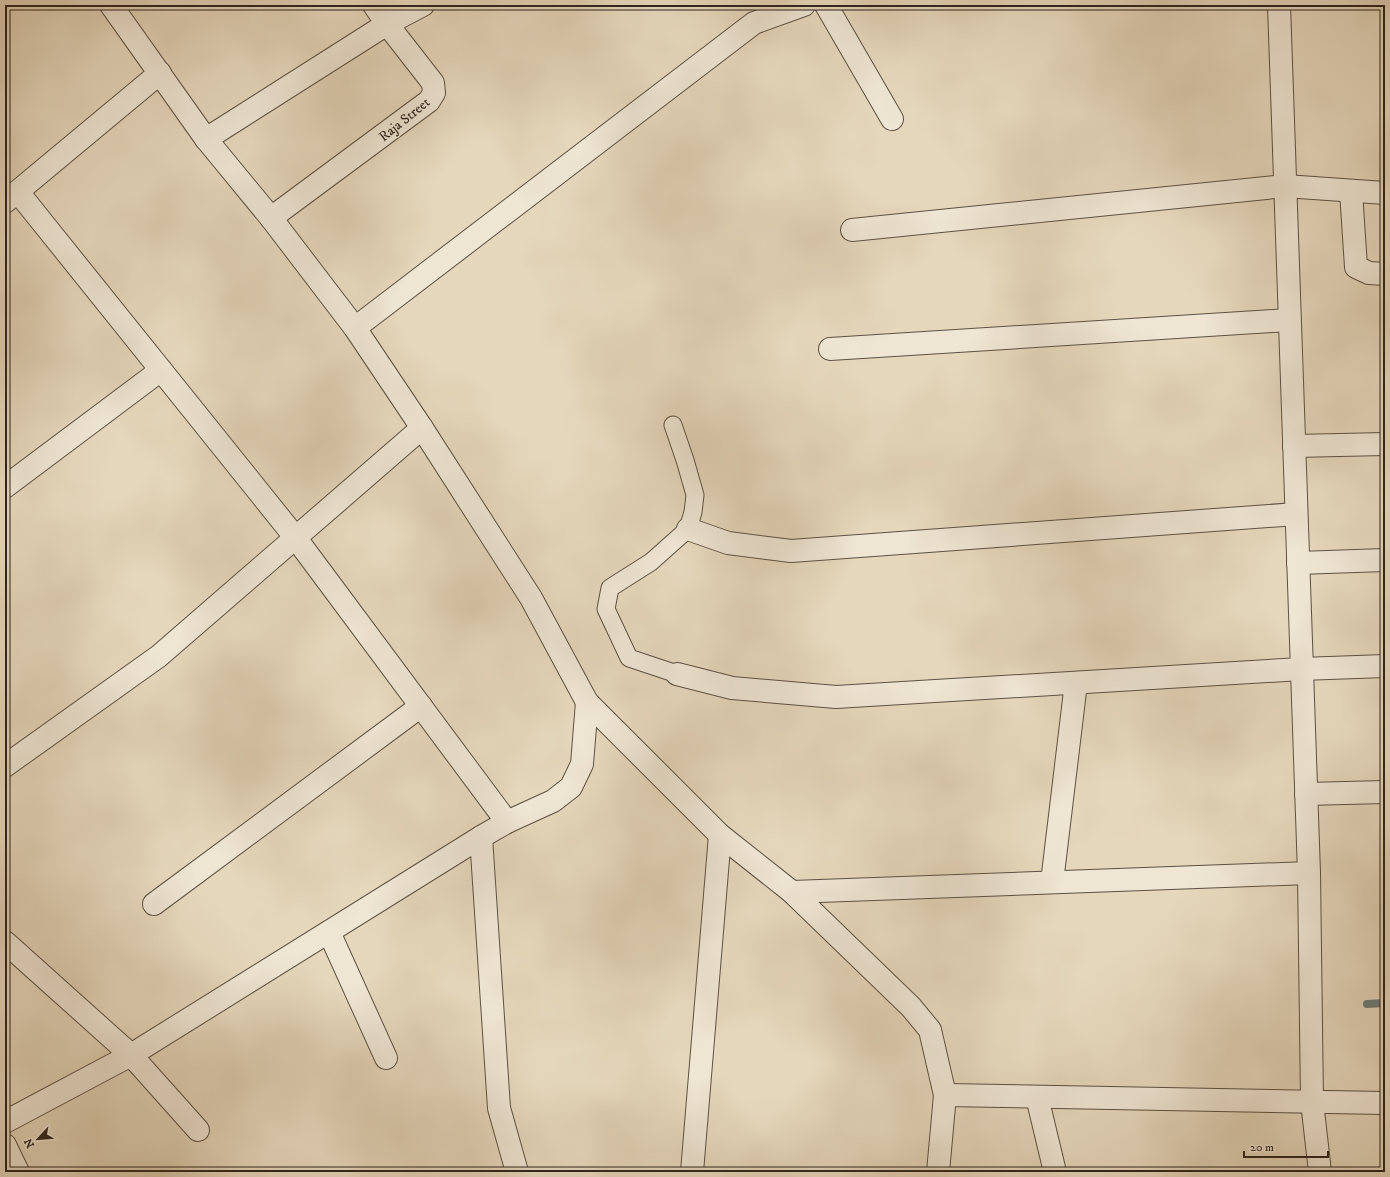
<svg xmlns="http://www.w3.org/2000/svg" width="1390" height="1177" font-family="'IM FELL DW Pica',serif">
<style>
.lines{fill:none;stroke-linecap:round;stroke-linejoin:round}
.stream{stroke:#6d7d79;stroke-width:8}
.lane-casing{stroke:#5c5144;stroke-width:19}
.street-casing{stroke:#5c5144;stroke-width:24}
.lane{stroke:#eee5d3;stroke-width:17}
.street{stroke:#eee5d3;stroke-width:22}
.labels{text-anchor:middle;stroke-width:3;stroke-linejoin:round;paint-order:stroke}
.street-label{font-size:14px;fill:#2e241c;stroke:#eee5d3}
</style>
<rect width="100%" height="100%" fill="#e5d7bc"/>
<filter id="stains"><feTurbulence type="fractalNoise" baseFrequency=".005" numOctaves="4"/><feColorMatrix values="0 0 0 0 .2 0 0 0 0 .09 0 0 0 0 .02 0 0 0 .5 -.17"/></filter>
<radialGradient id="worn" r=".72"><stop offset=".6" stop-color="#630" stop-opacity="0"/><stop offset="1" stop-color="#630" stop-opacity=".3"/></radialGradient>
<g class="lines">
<path class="stream" d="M1367 1004 1385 1003"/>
<g class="lane-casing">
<path id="lane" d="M673 425 685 460 695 495 693 512 688 529 651 562 610 588 606 609 629 658 677 674"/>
</g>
<g class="street-casing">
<g id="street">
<path d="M111 5 206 139 271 218 355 328 422 428 531 598 587 702 720 835 792 892 911 1007 930 1030 945 1095"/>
<path d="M826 5 892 119"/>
<path d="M1279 5 1309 873 1312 1102 1320 1172"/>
<path d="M206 139 387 24 374 5"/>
<path d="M1351 191 1356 267 1369 273 1385 274"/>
<path d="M18 192 295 537 507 822"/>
<path d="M5 202 160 73"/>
<path d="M271 218 429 101 434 93 433 83 387 24 423 5"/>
<path d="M852 230 1285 186 1385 193"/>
<path d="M355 328 754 23 804 5"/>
<path d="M830 349 1289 320"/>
<path d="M1294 446 1385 444"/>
<path d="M5 487 161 370"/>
<path d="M688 529 728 543 791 551 1296 514"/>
<path d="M1298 563 1385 560"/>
<path d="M677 674 732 688 836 697 1301 669 1385 666"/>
<path d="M5 766 159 656 422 428"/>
<path d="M1306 794 1385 792"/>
<path d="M481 837 499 1108 517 1172"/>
<path d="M1052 882 1076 683"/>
<path d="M792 892 1309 873"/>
<path d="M154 904 421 706"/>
<path d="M329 932 386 1058"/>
<path d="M5 942 131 1055 198 1130"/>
<path d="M1037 1097 1055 1172"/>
<path d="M5 1122 131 1055 481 837 507 822 553 801 571 787 582 764 587 702"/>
<path d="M5 1145 18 1172"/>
<path d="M692 1172 720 835"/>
<path d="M938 1172 945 1095 1385 1103"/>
</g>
</g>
<use href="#lane" class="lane"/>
<use href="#street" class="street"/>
</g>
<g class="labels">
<g class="street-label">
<text transform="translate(404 119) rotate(-39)" y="5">Raja Street</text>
</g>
</g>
<rect width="1390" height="1177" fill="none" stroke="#e5d7bc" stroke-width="20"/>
<rect x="6" y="6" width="1378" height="1165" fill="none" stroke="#2e241c" stroke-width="2"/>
<rect x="10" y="10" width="1370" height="1157" fill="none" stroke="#2e241c"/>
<g transform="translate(38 1139) rotate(244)" stroke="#eee5d3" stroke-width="3" paint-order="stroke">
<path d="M0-3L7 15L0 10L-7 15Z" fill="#2e241c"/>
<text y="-6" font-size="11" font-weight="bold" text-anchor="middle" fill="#2e241c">N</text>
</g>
<path d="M1244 1151v6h84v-6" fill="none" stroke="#2e241c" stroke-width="2"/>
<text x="1250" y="1151" font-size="12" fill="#2e241c" stroke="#eee5d3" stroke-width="3" paint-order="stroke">20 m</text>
<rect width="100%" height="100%" filter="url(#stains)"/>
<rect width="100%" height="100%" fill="url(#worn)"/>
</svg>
